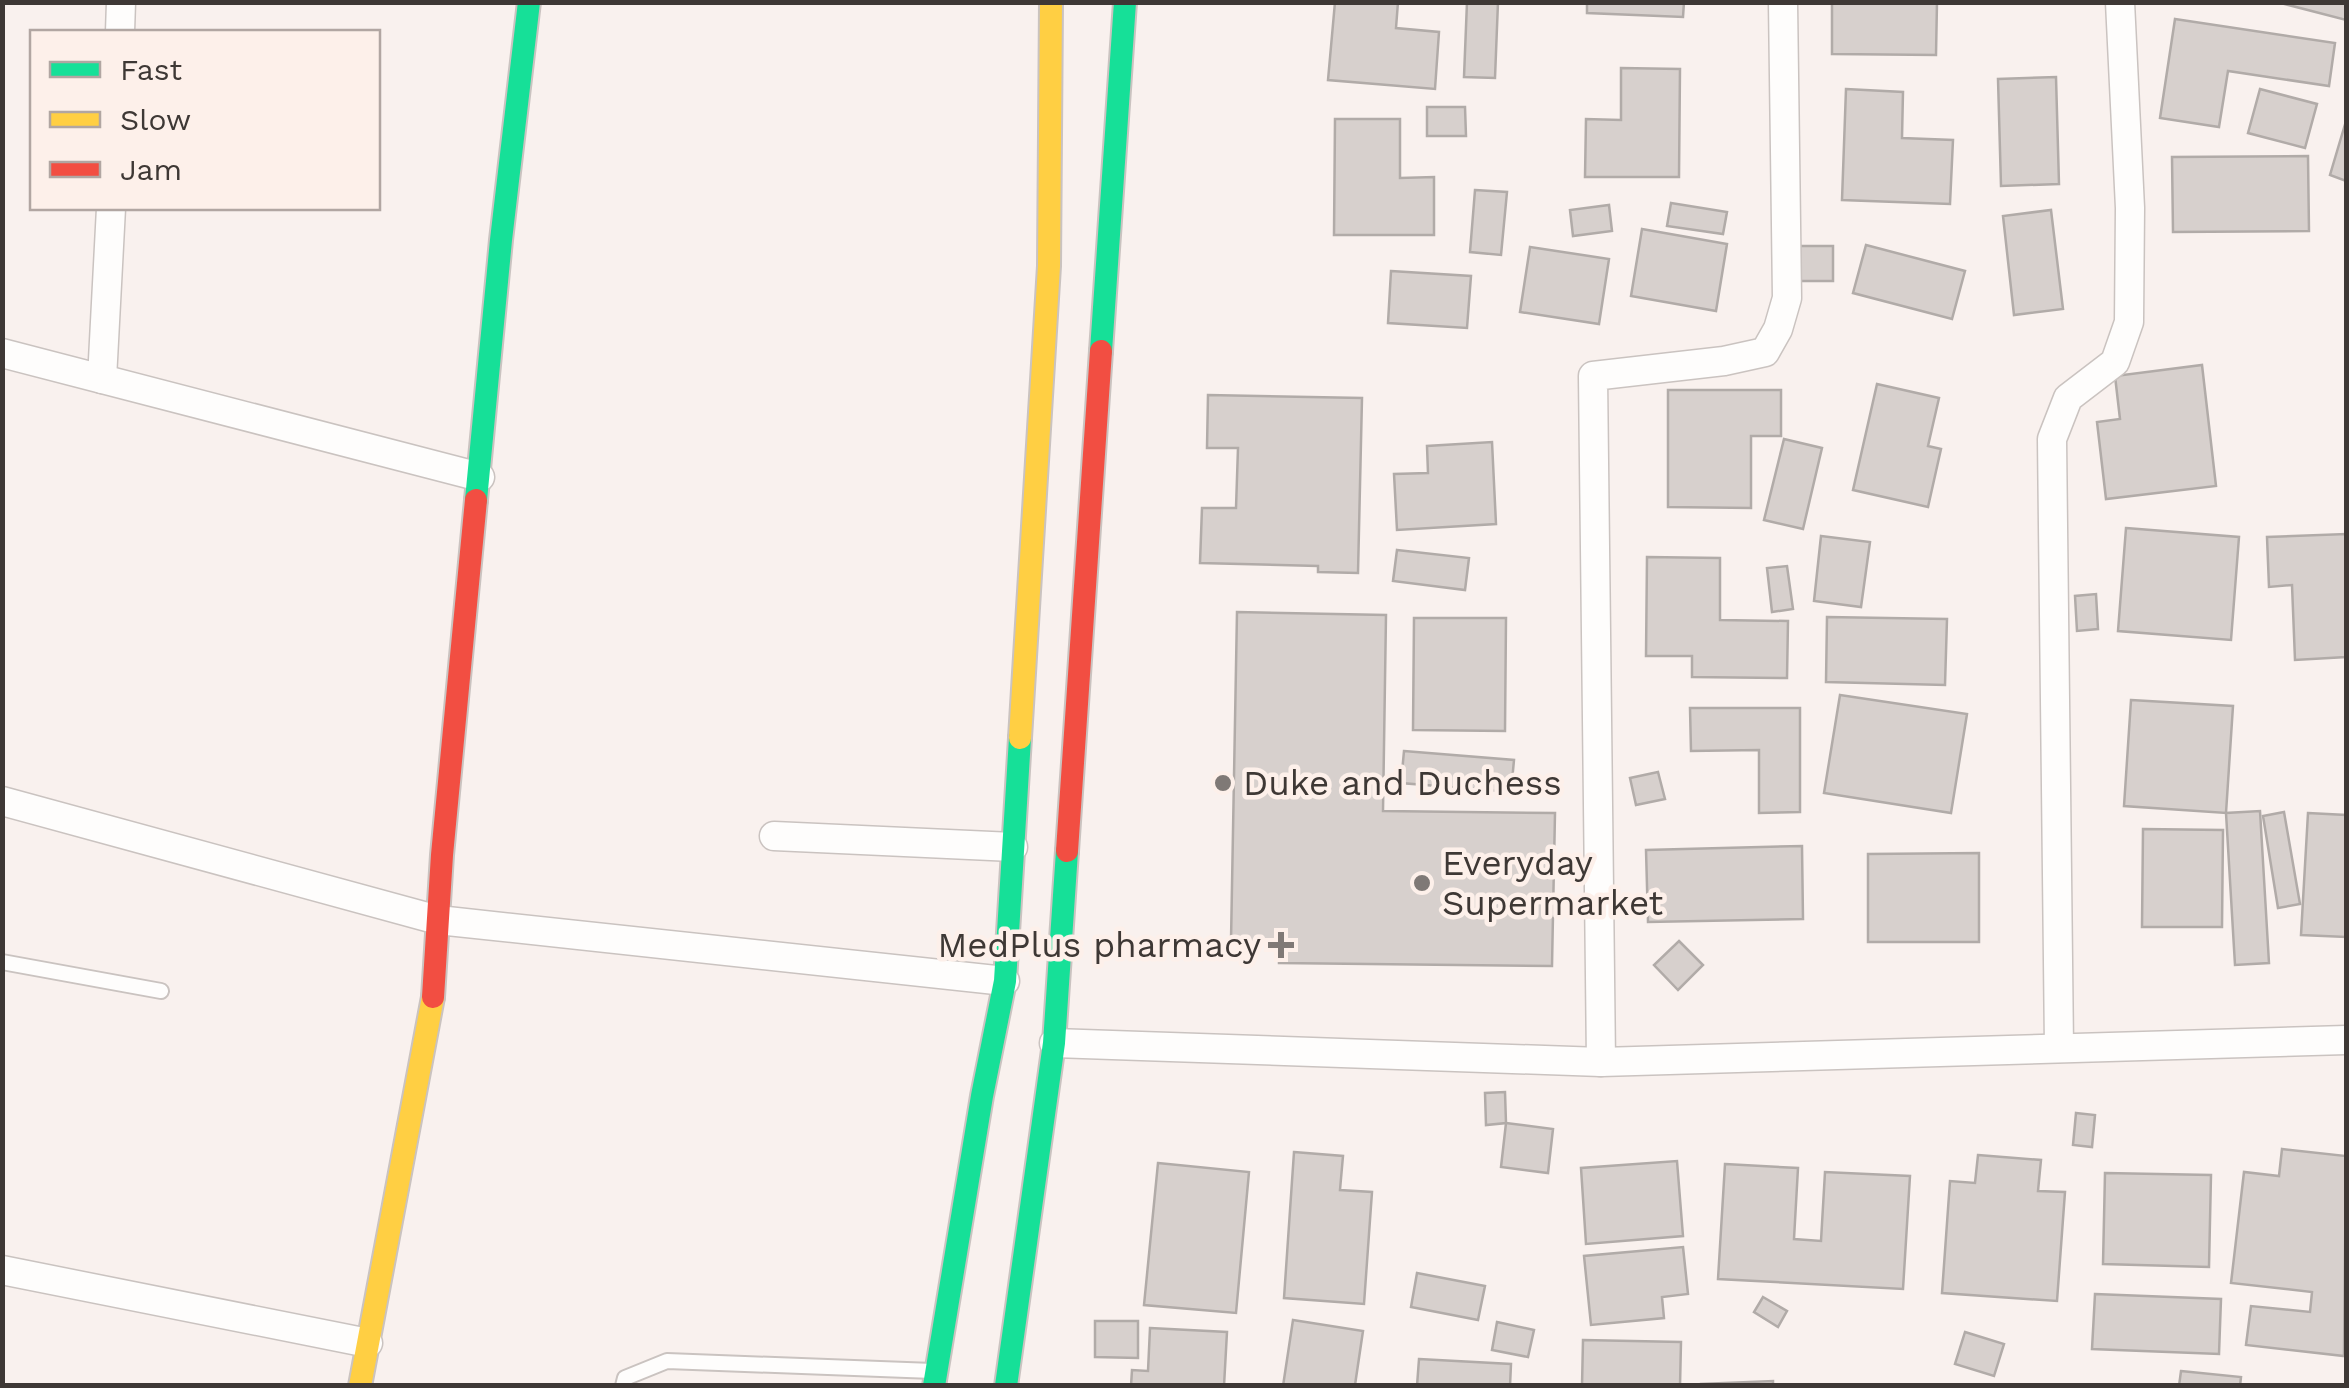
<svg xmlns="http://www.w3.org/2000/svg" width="2349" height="1388" font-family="'Work Sans',sans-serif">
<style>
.building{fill:#d7d0cd;stroke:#b1aba8;stroke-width:2.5}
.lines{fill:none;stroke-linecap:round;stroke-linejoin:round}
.lane-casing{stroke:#cac3c0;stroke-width:18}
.street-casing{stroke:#cac3c0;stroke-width:31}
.fast-casing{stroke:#cac3c0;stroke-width:26}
.slow-casing{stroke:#cac3c0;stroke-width:26}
.jam-casing{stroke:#cac3c0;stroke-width:26}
.lane{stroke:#fefdfc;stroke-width:14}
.street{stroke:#fefdfc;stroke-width:28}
.fast{stroke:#16e098;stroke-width:22}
.slow{stroke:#ffcf43;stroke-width:22}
.jam{stroke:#f24e42;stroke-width:22}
.poi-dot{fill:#7f7976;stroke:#fdf0ea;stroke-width:4}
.labels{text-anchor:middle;stroke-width:9;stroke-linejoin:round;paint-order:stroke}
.poi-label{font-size:35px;fill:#3e3835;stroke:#fdf0ea;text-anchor:start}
</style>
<rect width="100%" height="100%" fill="#f9f1ee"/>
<g class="building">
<path d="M1335 2H1398L1396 28 1439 32 1435 89 1328 80Z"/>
<path d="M1467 2H1498L1495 78 1464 77Z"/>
<path d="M1587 2H1684L1683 17 1587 13Z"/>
<path d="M1832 2H1937L1936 55 1832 54Z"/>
<path d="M2277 2H2346V20Z"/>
<path d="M2175 19 2335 43 2329 86 2228 71 2219 127 2160 118Z"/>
<path d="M1621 68 1680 69 1679 177H1585L1586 119 1621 120Z"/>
<path d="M2056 77 2059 184 2001 186 1998 79Z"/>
<path d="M1846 89 1903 92 1902 138 1953 140 1950 204 1842 200Z"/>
<path d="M2260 89 2317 104 2305 148 2248 133Z"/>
<path d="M1427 107H1465L1466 136H1427Z"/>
<path d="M1335 119H1400V178L1434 177V235H1334Z"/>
<path d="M2346 121V181L2330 175Z"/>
<path d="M2308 156 2309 231 2173 232 2172 157Z"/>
<path d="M1475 190 1507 192 1501 255 1470 252Z"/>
<path d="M1671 203 1727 212 1723 234 1667 226Z"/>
<path d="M1609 205 1612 231 1573 236 1570 210Z"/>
<path d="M2051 210 2063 309 2014 315 2003 216Z"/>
<path d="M1642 229 1727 244 1716 311 1631 296Z"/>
<path d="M1866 245 1965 271 1952 319 1853 293Z"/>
<rect x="1793" y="246" width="40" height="35"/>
<path d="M1530 247 1609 259 1599 324 1520 312Z"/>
<path d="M1391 271 1471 276 1467 328 1388 323Z"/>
<path d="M2202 365 2216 486 2106 499 2097 422 2120 419 2115 376Z"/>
<path d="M1877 384 1939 398 1928 446 1941 449 1928 507 1853 490Z"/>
<path d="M1668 390H1781V436H1751V508L1668 507Z"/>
<path d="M1208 395 1362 398 1358 573 1318 572V566L1200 563 1202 508H1236L1238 448H1207Z"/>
<path d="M1784 439 1822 448 1803 529 1764 520Z"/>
<path d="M1492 442 1496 524 1397 530 1394 474 1428 473 1427 446Z"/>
<path d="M2126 528 2239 537 2231 640 2118 631Z"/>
<path d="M2346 534V657L2295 660 2292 585 2269 587 2267 537Z"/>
<path d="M1821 536 1870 542 1861 607 1814 601Z"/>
<path d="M1397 550 1469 558 1465 590 1393 581Z"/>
<path d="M1647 557 1720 558V620L1788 621 1787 678 1692 677V656H1646Z"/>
<path d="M1787 566 1793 609 1772 612 1767 568Z"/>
<path d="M2096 594 2098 629 2077 631 2075 596Z"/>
<path d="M1237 612 1386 615 1383 811 1555 813 1552 966 1279 963V942L1231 941Z"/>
<path d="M1827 617 1947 619 1945 685 1826 682Z"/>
<path d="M1414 618H1506L1505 731 1413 730Z"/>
<path d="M1840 695 1967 714 1951 813 1824 793Z"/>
<path d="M2131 700 2233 706 2226 813 2124 806Z"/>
<path d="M1690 708H1800V812L1759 813V750L1691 751Z"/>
<path d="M1404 751 1514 760 1511 792 1401 783Z"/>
<path d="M1658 772 1665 799 1636 805 1630 778Z"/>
<path d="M2260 811 2269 963 2235 965 2226 813Z"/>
<path d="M2284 812 2300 904 2278 908 2263 816Z"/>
<path d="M2308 813 2346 815V937L2301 935Z"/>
<path d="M2143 829 2223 830 2222 927H2142Z"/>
<path d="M1802 846 1803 919 1648 922 1646 850Z"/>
<path d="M1979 853V942H1868V854Z"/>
<path d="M1679 941 1703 965 1678 990 1654 965Z"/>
<path d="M1505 1092 1506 1123 1486 1125 1485 1093Z"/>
<path d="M2076 1113 2095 1115 2092 1147 2073 1145Z"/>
<path d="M1506 1123 1553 1129 1548 1173 1501 1167Z"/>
<path d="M2282 1149 2346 1156 2344 1356 2246 1345 2251 1306 2310 1312 2312 1292 2231 1283 2244 1172 2279 1176Z"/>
<path d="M1294 1152 1343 1156 1340 1190 1372 1192 1364 1304 1284 1298Z"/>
<path d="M1978 1155 2041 1160 2038 1191 2065 1192 2057 1301 1942 1293 1950 1181 1975 1183Z"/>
<path d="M1677 1161 1683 1236 1586 1244 1581 1168Z"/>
<path d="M1158 1163 1249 1172 1236 1313 1144 1305Z"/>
<path d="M1725 1164 1798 1168 1794 1239 1821 1241 1825 1172 1910 1176 1903 1289 1718 1279Z"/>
<path d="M2105 1173 2211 1175 2209 1267 2103 1264Z"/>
<path d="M1683 1247 1688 1294 1662 1297 1664 1318 1591 1325 1584 1256Z"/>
<path d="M1417 1273 1485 1286 1478 1320 1411 1307Z"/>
<path d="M2095 1294 2221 1299 2219 1354 2092 1349Z"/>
<path d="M1763 1297 1787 1311 1778 1327 1754 1312Z"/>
<path d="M1293 1320 1363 1331 1355 1385 1358 1386H1283Z"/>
<path d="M1095 1321H1138V1358L1095 1357Z"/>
<path d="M1497 1322 1534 1330 1528 1357 1492 1350Z"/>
<path d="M1150 1328 1227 1332 1224 1386H1131L1132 1370 1148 1371Z"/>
<path d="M1965 1332 2004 1344 1994 1376 1955 1364Z"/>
<path d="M1583 1340 1681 1342 1680 1386H1582Z"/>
<path d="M1419 1359 1511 1364 1510 1386H1417Z"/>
<path d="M2181 1371 2241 1377 2240 1386H2179Z"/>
<path d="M1773 1381V1386H1701V1384Z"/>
</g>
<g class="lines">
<g class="lane-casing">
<g id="lane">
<path d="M2 962 161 991"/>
<path d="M623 1386 625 1378 667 1361 933 1371"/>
</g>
</g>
<g class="street-casing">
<g id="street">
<path d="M120 32 121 2"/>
<path d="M2 353 480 477"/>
<path d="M102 379 111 208"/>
<path d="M2 801 438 920 1005 981"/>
<path d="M774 836 1013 847"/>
<path d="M1054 1043 1601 1062 2346 1040"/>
<path d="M2059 1048 2052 439 2068 398 2115 362 2129 322 2130 208 2120 2"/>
<path d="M1601 1062 1593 376 1724 361 1765 352 1778 329 1787 298 1783 2"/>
<path d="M2 1270 368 1343"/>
</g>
</g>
<g class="fast-casing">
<g id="fast">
<path d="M1101 351 1125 2"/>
<path d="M476 500 501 240 529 2"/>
<path d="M934 1386 982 1096 1005 981 1020 738"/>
<path d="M1006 1386 1054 1043 1067 851"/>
</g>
</g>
<g class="slow-casing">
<g id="slow">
<path d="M1020 738 1049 266 1051 2"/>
<path d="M360 1386 433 997"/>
</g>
</g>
<g class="jam-casing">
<g id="jam">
<path d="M1067 851 1101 351"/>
<path d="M433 997 442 855 476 500"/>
</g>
</g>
<use href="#lane" class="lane"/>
<use href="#street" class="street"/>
<use href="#fast" class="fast"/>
<use href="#slow" class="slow"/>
<use href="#jam" class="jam"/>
</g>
<g class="poi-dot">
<circle cx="1223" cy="783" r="10"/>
<circle cx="1422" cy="883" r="10"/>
<path d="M1276 930h10v10h10v10h-10v10h-10v-10h-10v-10h10z"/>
</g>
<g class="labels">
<g class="poi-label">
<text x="1243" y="795">Duke and Duchess</text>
<text x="1442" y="875">Everyday<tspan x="1442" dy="40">Supermarket</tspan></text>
<text x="1261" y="957" text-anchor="end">MedPlus pharmacy</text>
</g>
</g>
<rect width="2349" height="1388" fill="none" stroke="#3e3835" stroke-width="10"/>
<rect x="30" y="30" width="350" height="180" fill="#fdf0ea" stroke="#b1a6a2" stroke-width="2.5"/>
<rect x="50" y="62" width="50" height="15" fill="#16e098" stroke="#b1a6a2" stroke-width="2.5"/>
<text x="120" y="80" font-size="30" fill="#3e3835">Fast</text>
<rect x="50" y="112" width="50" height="15" fill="#ffcf43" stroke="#b1a6a2" stroke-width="2.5"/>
<text x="120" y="130" font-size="30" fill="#3e3835">Slow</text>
<rect x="50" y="162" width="50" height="15" fill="#f24e42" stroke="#b1a6a2" stroke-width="2.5"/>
<text x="120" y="180" font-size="30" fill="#3e3835">Jam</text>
</svg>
